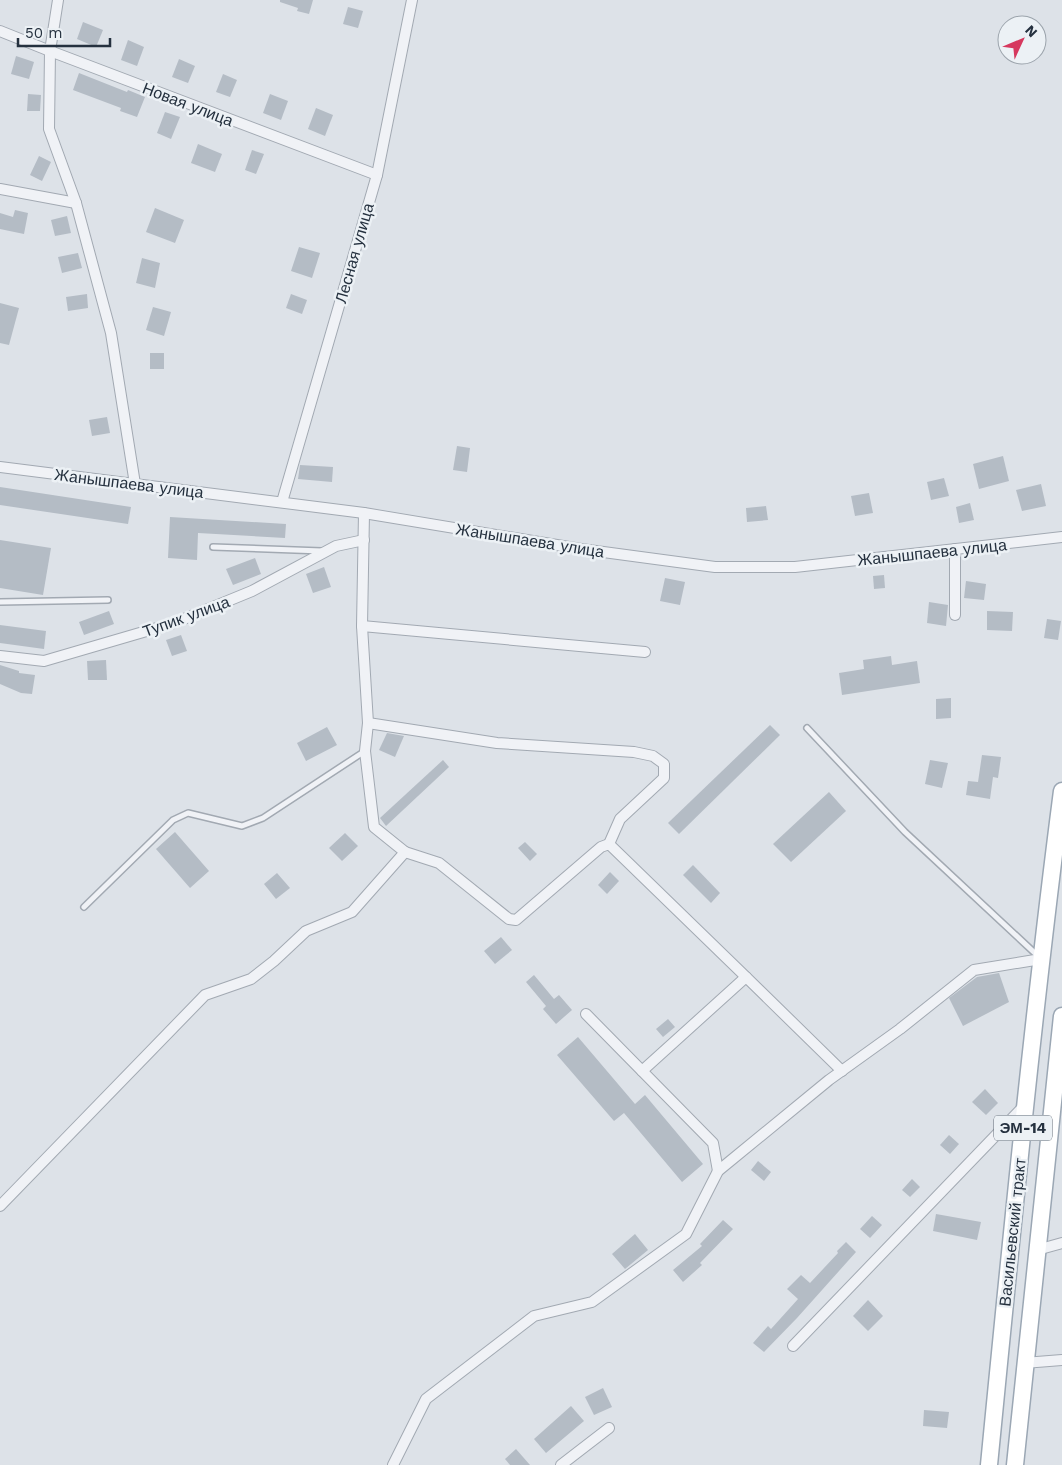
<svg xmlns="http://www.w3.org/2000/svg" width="1062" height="1465" font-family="'Work Sans',sans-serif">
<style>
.building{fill:#b4bcc5}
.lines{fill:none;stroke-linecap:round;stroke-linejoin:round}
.service-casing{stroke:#a2a9b2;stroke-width:8}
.minor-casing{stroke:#a2a9b2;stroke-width:12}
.primary-casing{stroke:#9ba7b4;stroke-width:19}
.service{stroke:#f0f2f6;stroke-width:5}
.minor{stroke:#f0f2f6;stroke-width:10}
.primary{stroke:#fff;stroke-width:16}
.labels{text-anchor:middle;stroke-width:5;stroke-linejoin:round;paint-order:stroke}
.shield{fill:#ecf1f5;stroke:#616b76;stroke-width:1}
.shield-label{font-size:15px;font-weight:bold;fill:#25313f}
.street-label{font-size:16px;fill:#25313f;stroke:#ecf1f5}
</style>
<rect width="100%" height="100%" fill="#dde2e8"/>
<g class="building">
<path d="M280 0H313L309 14 297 11 298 8 280 2Z"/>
<path d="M348 7 363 11 358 28 343 24Z"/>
<path d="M83 22 103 30 96 47 77 39Z"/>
<path d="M128 40 144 47 137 66 121 60Z"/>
<path d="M16 56 34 62 29 79 11 74Z"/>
<path d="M179 59 195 66 188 83 172 77Z"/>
<path d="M79 73 127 92 128 90 145 97 137 117 120 111 121 108 73 90Z"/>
<path d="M223 74 237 80 230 97 216 92Z"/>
<path d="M28 94 41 95 40 111H27Z"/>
<path d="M270 94 288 101 281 120 263 113Z"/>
<path d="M316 108 333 115 325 136 308 129Z"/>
<path d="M165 112 180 117 171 139 157 133Z"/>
<path d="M198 144 222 154 215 172 191 163Z"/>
<path d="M252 150 264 154 256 174 245 170Z"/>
<path d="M39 156 51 162 42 181 30 175Z"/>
<path d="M155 208 184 220 175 243 146 232Z"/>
<path d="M15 210 28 213 24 234 0 229V213L13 217Z"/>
<path d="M67 216 71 233 55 236 51 220Z"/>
<path d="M299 247 320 253 312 278 291 271Z"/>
<path d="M78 253 82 268 62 273 58 257Z"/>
<path d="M142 258 160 263 155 288 136 283Z"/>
<path d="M87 294 88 308 68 311 66 297Z"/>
<path d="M291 294 307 300 302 314 286 308Z"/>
<path d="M0 303 19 308 9 345 0 343Z"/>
<path d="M153 307 171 312 164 336 146 330Z"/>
<rect x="150" y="353" width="14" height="16"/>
<path d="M107 417 110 433 92 436 89 420Z"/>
<path d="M457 446 470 448 467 472 453 470Z"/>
<path d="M1003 456 1009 481 979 489 973 464Z"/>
<path d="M300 465 333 467 332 482 298 479Z"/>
<path d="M944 478 949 496 931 500 927 482Z"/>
<path d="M1041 484 1046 506 1022 511 1016 490Z"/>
<path d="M0 487 131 507 128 524 0 505Z"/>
<path d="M869 493 873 513 855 516 851 496Z"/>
<path d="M970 503 974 520 959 523 956 507Z"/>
<path d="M766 506 768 520 747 522 746 508Z"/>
<path d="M170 517 286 524 285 538 198 533 197 560 168 558Z"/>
<path d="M0 540 51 548 43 595 0 588Z"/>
<path d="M255 558 261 574 233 585 226 569Z"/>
<path d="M324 567 331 587 313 593 306 574Z"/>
<path d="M884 575 885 588 874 589 873 576Z"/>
<path d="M665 578 685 582 680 605 660 601Z"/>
<path d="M966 581 986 584 984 600 964 598Z"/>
<path d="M929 602 948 605 946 626 927 623Z"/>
<path d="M109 611 114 624 84 635 79 622Z"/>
<path d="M987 611 1013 612 1012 631 987 630Z"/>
<path d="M1047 619 1061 621 1058 640 1044 638Z"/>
<path d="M0 625 46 631 44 649 0 643Z"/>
<path d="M181 635 187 651 172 656 166 640Z"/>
<path d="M891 656 892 665 917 661 920 683 842 695 839 673 864 669 863 660Z"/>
<path d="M106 660 107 680H88L87 661Z"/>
<path d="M0 665 19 671V673L35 675 32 694 21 693 0 684Z"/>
<path d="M951 698V718L936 719V699Z"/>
<path d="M770 725 780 735 679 834 668 823Z"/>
<path d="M327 727 337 745 306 761 297 743Z"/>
<path d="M387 733 404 736 395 757 379 750Z"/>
<path d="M982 755 1001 757 998 778 993 777 990 799 966 795 968 781 978 782Z"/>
<path d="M443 760 449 767 386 826 380 818Z"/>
<path d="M930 760 948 763 942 788 925 784Z"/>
<path d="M829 792 846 811 791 862 773 844Z"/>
<path d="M175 832 209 871 190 888 156 849Z"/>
<path d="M345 833 358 846 342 861 329 848Z"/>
<path d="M525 842 537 854 530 861 518 848Z"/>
<path d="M693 865 720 893 711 903 683 875Z"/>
<path d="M610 872 619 881 607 894 598 885Z"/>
<path d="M277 873 290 888 276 899 264 884Z"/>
<path d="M501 937 512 950 495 964 484 951Z"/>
<path d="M999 973 1009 1002 963 1026 949 998 977 977Z"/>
<path d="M534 975 554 999 559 995 572 1010 556 1024 543 1009 546 1006 526 982Z"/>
<path d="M668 1019 675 1027 663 1037 656 1029Z"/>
<path d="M578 1037 635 1104 645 1095 703 1164 682 1182 624 1113 614 1121 557 1055Z"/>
<path d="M985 1089 998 1103 986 1115 972 1102Z"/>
<path d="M949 1135 959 1144 950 1154 940 1145Z"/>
<path d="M758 1161 771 1172 764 1181 751 1170Z"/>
<path d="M912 1179 920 1187 910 1197 902 1190Z"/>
<path d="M936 1214 981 1222 977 1240 933 1231Z"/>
<path d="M872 1216 882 1225 870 1238 860 1229Z"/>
<path d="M723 1220 733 1229 700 1263 702 1265 683 1282 673 1270 702 1246 700 1244Z"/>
<path d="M635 1234 648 1250 625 1269 612 1254Z"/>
<path d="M846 1242 856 1252 797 1318 764 1352 753 1343 768 1326 771 1329 798 1299 787 1289 801 1275 810 1283 838 1253 837 1251Z"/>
<path d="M868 1300 883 1316 868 1331 853 1316Z"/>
<path d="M603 1388 612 1407 594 1415 585 1397Z"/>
<path d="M571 1406 584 1421 546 1453 534 1439Z"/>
<path d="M924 1410 949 1412 947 1428 923 1426Z"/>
<path d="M516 1449 530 1465H510L505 1459Z"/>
</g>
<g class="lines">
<g class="service-casing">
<g id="service">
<path d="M213 547 322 551"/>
<path d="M0 602 108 600"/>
<path d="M807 728 905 832 1038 956"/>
<path d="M84 907 173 820 188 813 242 826 263 818 365 751"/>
</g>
</g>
<g class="minor-casing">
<g id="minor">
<path d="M58 0 50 51 49 129 76 203 111 333 135 484"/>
<path d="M0 31 50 51 377 175"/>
<path d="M0 189 76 203"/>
<path d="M0 467 364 513 581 549 715 567H795L1062 537"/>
<path d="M282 502 377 175 412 0"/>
<path d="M955 549V615"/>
<path d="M362 626 645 652"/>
<path d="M0 656 44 661 174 623 252 591 336 546 364 540"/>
<path d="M368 723 497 743 634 752 653 756 664 764V778L620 819 609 844"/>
<path d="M405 852 439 863 509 919 516 920 601 847 609 844 746 977"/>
<path d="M586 1014 713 1143 718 1171"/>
<path d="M642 1071 746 977 842 1071"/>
<path d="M0 1206 205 995 251 979 274 961 306 931 352 912 405 852 374 827 365 751 368 723 362 626 364 513"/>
<path d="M1037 1250 1062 1243"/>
<path d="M793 1346 1025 1105"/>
<path d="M1024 1363 1062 1360"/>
<path d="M393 1465 426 1399 534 1316 592 1302 686 1234 718 1171 829 1080 900 1029 974 970 1041 959"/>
<path d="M561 1465 609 1428"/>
</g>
</g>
<g class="primary-casing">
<g id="primary">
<path d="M989 1465C1011 1240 1033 1015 1062 791"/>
<path d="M1015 1465 1062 1016"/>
</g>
</g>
<use href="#service" class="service"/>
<use href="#minor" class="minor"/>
<use href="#primary" class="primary"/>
</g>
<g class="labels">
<rect class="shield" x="994" y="1115.5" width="58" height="25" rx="4"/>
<g class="shield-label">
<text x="1023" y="1133">ЭМ-14</text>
</g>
<g class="street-label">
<text transform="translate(188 104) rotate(21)" y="6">Новая улица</text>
<text transform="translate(354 253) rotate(-74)" y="6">Лесная улица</text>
<text transform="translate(129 483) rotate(7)" y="6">Жанышпаева улица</text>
<text transform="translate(530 540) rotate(9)" y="6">Жанышпаева улица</text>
<text transform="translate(932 552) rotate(-6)" y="6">Жанышпаева улица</text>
<text transform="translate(186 616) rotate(-20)" y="6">Тупик улица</text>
<text transform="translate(1012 1232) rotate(-84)" y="6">Васильевский тракт</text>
</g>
</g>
<g transform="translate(1022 40) rotate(46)"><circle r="24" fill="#ecf1f5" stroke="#9ca4ac"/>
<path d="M0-4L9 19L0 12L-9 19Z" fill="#d6385e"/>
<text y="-8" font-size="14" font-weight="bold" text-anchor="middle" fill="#25313f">N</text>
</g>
<path d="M18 38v8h92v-8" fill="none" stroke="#25313f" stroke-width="2.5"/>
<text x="25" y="38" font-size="15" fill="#25313f" stroke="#ecf1f5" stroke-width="4" paint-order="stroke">50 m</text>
</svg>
